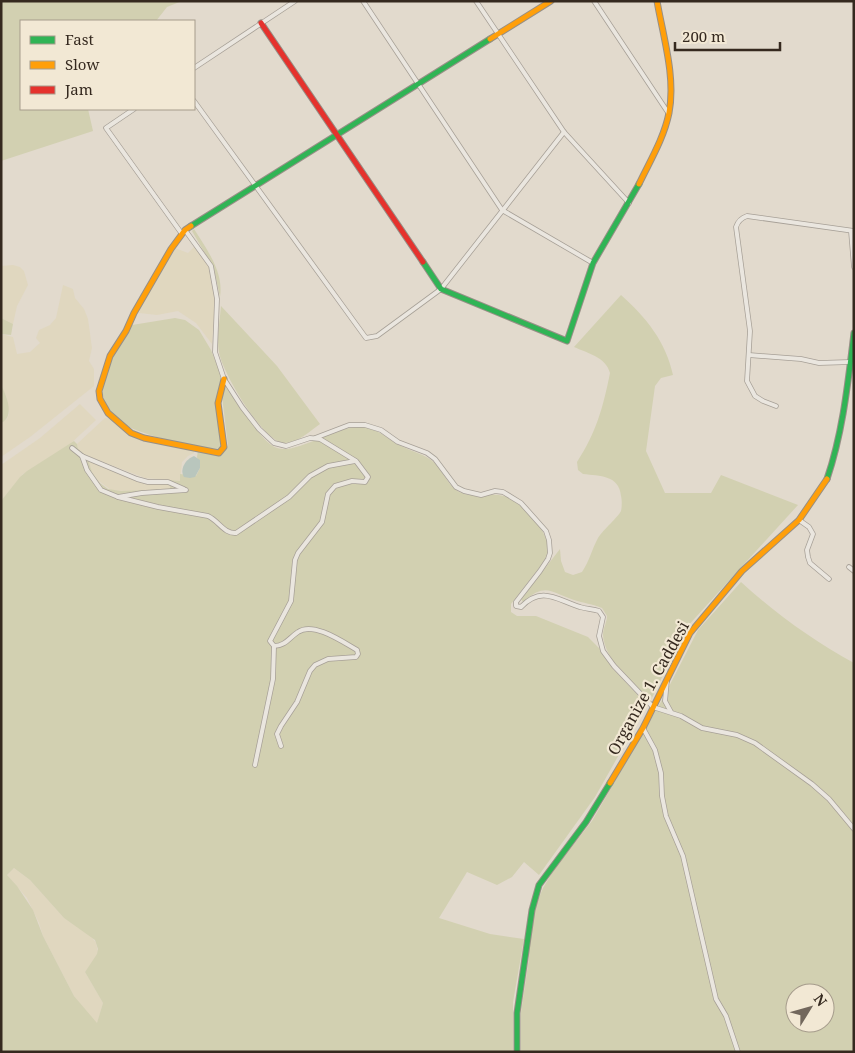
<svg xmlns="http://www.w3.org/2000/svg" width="855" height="1053" font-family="'Noto Serif',serif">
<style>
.farmland{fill:#e0d7bf}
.green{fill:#d2d0b1;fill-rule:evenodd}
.water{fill:#b9c6bd}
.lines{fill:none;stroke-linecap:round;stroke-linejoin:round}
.street-casing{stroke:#a7a097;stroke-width:5.5}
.fast-casing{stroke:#978f86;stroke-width:7}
.slow-casing{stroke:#978f86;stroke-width:7}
.jam-casing{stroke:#978f86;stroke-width:7}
.street{stroke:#eae6df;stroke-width:4}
.fast{stroke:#30b455;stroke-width:5}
.slow{stroke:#ff9f0a;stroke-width:5}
.jam{stroke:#e5322d;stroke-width:5}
.labels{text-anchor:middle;stroke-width:4.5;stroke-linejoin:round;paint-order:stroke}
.street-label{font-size:16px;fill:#35291f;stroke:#f2e8d4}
</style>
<rect width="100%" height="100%" fill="#e2dacd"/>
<g class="farmland">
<path d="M195 246 209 266 212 273 215 300 212 344 196 323 178 311 157 315 139 313 141 305 175 248 188 253Z"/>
<path d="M13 265 20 267 24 271 28 285 17 306 13 324 1 318V266Z"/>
<path d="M63 285 73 289 75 298 84 309 88 319 92 348 89 361 94 369V386L30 437 1 457V423L7 419 9 414 7 398 1 385V334L13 337 17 354 30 352 40 343 36 338 39 330 50 325 56 318Z"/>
<path d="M80 404 96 420 70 444 23 474 1 501V465L40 438Z"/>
<path d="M105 418 111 419 133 435 194 449V453L188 456 182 462 180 481 145 478 87 456 78 449 77 444Z"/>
<path d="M88 460 147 482 170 483V489L125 491 111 490 99 481 92 472Z"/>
<path d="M14 868 30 880 64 918 91 936 96 943 98 952 96 957 85 972 103 1003 97 1024 74 996 43 936 39 923 27 898 7 875Z"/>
</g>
<g class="green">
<path d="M1 1H182L167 7 156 21H21V109H88L93 131 1 161Z"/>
<path d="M194 229C207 250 224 272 220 297L214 269 192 231Z"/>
<path d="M621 295C646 317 666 342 673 375L661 378 655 386 646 451 665 493H711L721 475 798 505 686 628 650 702C634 685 604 659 603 635 603 628 607 622 607 616L602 608C593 604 583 603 574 600 550 592 546 582 523 602L521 599 560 549 561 561 565 572 573 575 582 572C589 562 592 549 598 538 603 530 619 516 621 511 622 507 622 500 621 496 619 475 600 476 583 474L578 470 577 462C596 433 603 408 610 373 606 357 587 353 574 347Z"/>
<path d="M221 306 277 366 320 424C310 431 297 444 283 443 262 440 222 372 219 352 216 337 220 321 221 306Z"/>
<path d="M1 318 13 324 11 335 1 334Z"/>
<path d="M175 318 185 320 199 330 211 350 221 375 217 405 223 445 219 449C198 448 156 438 136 430 123 425 106 410 103 395 100 374 121 342 132 325Z"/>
<path d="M1 385C7 396 15 417 1 423Z"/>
<path d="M226 388C245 401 255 439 277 448 296 455 336 425 361 427 378 428 387 439 401 446 413 452 425 454 435 463 443 471 447 483 456 490 470 500 489 492 504 496 521 500 545 528 548 545 549 550 548 554 546 559L511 604V612L517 616H536L588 637 601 650 614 670 636 693 646 707 595 797 539 875 524 862 512 877 497 885 467 872 439 918 490 934 524 939 513 1002V1052H1V501L20 477 27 471 74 441 77 444 78 449 87 456 92 472 100 483 108 489 121 491 170 489V480L180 481V474L196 476 200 468 197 457 198 450 224 452 228 446 222 396 223 389ZM14 868 30 880 64 918 95 940 98 949 97 954 85 972 103 1003 97 1023 74 996 43 936 33 910 17 886 7 875Z"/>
<path d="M741 582C776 614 812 640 854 663V1052H521V1012L529 958V942L534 910 543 888 555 868 592 821 662 700 698 630ZM795 993H825V1023H795Z"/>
</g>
<path class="water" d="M194 456 200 460V468L195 477 190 478 184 477C179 469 186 459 194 456Z"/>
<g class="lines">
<g class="street-casing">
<g id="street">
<path d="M363 1 502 210 593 263"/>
<path d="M476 1 564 132 629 203"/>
<path d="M594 1 669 114"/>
<path d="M194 68 295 1"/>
<path d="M194 101 366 338 377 336 441 289 564 132"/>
<path d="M134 109 106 128 182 234"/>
<path d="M185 230 211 266 217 299 215 352 224 379 242 407 259 429 274 443 286 446 310 438 320 439 356 461 368 477 365 482 352 481 335 486 328 494 322 522 298 553 295 560 291 601 270 641 274 646C285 646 289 638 298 632 313 621 343 642 357 650L358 654 356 657 328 659 315 665 310 671 297 702 281 726 277 734 281 746"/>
<path d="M851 231 854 267"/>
<path d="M749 355 801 359 819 363 850 362"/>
<path d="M776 406 763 401 755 396 747 381 750 331 736 227C738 221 741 218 747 216L854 231"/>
<path d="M315 438 349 425H365L381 430 398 442 427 453 435 459 456 487 464 491 481 495 495 491 503 492 521 503 546 531 549 540 550 553 548 559 540 571 516 602V606L521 607C542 585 557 600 580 607 586 609 593 609 599 611L603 617 599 636 603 651 614 666 653 707 681 716 702 728 737 735 755 743 812 784 829 799 854 829"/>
<path d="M72 448 82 456 137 479 148 482H168L184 489"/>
<path d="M82 456 87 470 101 490 118 497 142 493 186 490"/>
<path d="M118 497 158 507 208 516C219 521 224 534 236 533L289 497 310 476 328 466 355 461"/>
<path d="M799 520 809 527 813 534 807 550 808 557 810 563 829 579"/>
<path d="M849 567 854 571"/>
<path d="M667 680 665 701 671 712"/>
<path d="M643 728 655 750 661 773 662 796 666 816 683 856 716 999 726 1016 738 1052"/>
<path d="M255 765 273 679 274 646"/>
</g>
</g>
<g class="fast-casing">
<g id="fast">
<path d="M191 226 490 39"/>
<path d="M423 262 441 289 567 341 593 263 639 184"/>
<path d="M827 479C843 432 848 382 854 333"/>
<path d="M517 1052V1013L532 910 539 885 586 822 610 783"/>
</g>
</g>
<g class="slow-casing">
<g id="slow">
<path d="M490 39 551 1"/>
<path d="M639 184C650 161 664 138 669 113 676 77 663 36 657 1"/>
<path d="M191 226 185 230 171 249 134 313 126 331 110 356 99 391 100 399 108 413 131 433 144 438 219 453 224 447 218 403 224 379"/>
<path d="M610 783 643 728 690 633 742 571 799 520 827 479"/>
</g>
</g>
<g class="jam-casing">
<path id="jam" d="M261 23 423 262"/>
</g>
<use href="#street" class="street"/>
<use href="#fast" class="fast"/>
<use href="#slow" class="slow"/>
<use href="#jam" class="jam"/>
</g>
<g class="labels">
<g class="street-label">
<text transform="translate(648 688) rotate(-61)" y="6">Organize 1. Caddesi</text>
</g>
</g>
<rect width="855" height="1053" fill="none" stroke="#35291f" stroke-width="5"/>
<rect x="20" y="20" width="175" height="90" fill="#f2e8d4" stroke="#a69c8c"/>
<rect x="30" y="36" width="25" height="8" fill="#30b455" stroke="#a69c8c"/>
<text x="65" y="45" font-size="15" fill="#35291f">Fast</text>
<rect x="30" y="61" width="25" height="8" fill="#ff9f0a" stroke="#a69c8c"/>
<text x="65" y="70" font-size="15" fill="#35291f">Slow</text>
<rect x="30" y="86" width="25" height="8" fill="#e5322d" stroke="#a69c8c"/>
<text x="65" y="95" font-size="15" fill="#35291f">Jam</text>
<g transform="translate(810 1008) rotate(53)"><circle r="24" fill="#f2e8d4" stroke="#a69c8c"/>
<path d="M0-4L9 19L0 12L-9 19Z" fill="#72675c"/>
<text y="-8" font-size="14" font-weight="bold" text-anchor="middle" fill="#35291f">N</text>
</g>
<path d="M675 42v8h105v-8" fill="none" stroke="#35291f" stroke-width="2.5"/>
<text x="682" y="42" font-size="15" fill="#35291f" stroke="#f2e8d4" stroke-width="4" paint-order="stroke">200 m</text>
</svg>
